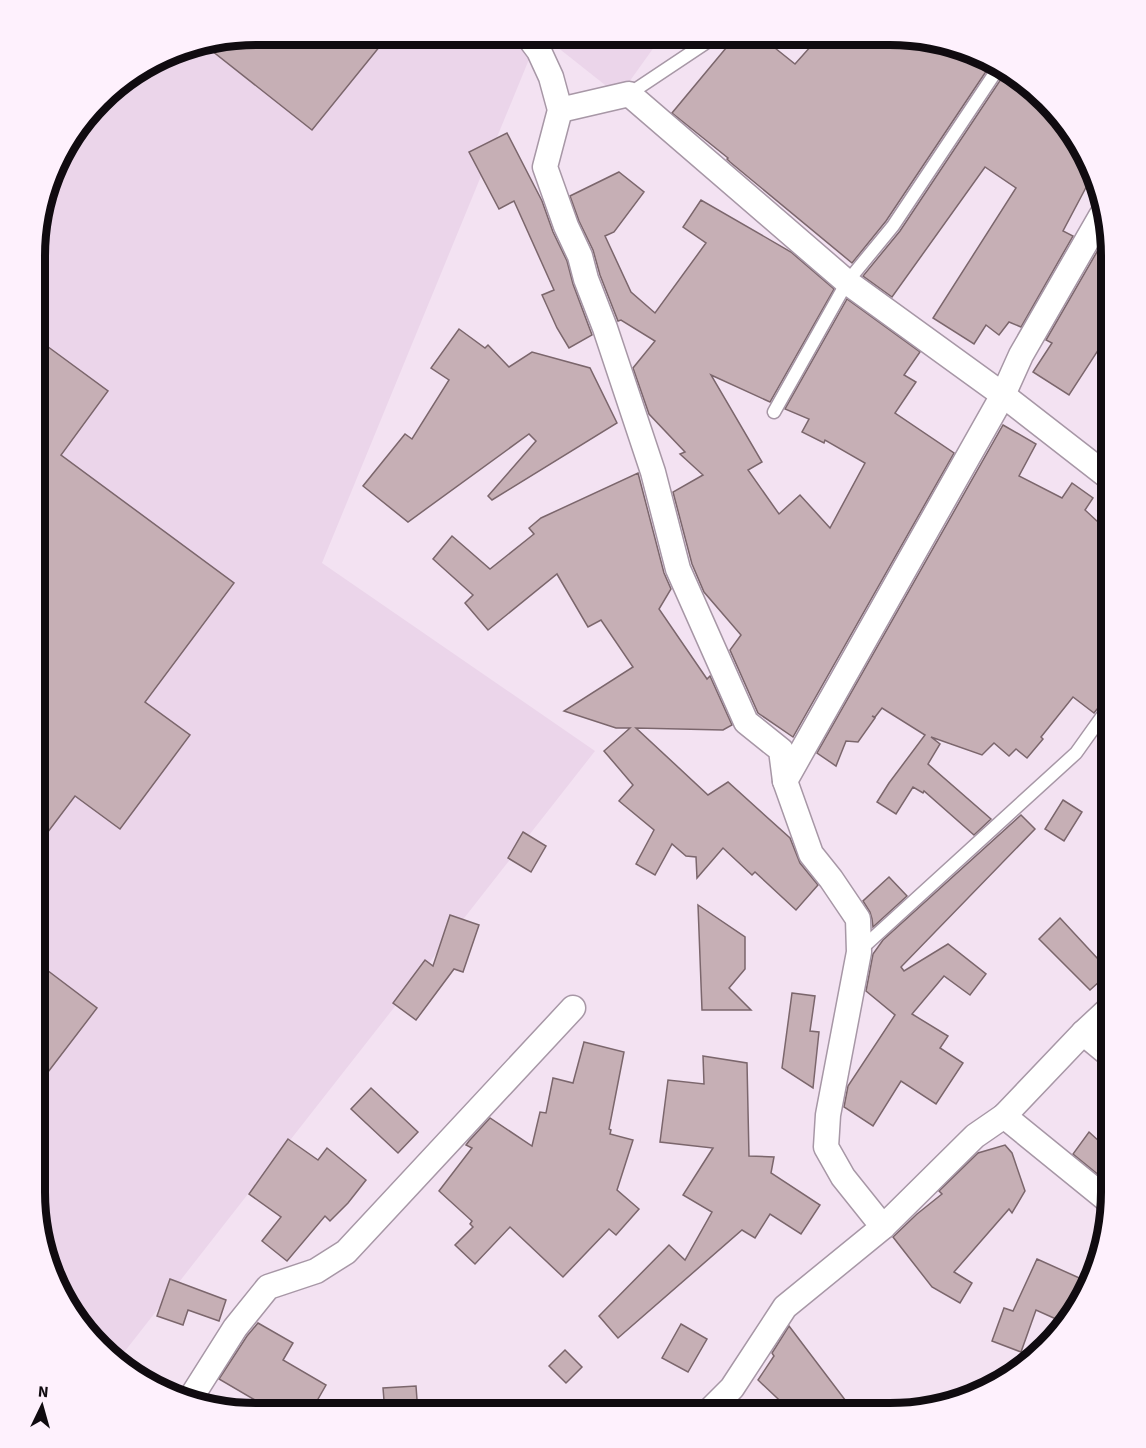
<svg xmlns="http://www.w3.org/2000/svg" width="1146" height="1448" font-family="'Source Sans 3',sans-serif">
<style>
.built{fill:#ebd5ea}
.building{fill:#c6afb5;stroke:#7b666c;stroke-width:1.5}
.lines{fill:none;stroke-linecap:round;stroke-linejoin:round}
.service-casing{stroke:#a797a6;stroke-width:15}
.minor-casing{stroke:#a797a6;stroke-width:27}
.service{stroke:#fff;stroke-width:12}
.minor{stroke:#fff;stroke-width:24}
.rim{fill:none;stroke:#100b10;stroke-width:8}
</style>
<rect width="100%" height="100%" fill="#f3e2f2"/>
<g class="built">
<path d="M256 35H539L322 563 595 751 118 1360 64 1302 35 1192 36 227 64 146 110 89 185 46Z"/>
<path d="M542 35 662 36 619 96Z"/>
</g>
<g class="building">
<path d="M256 34 363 35H389L312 130 202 43Z"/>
<path d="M736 36H760L795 64 820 36H919L991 64 886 221 852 263 730 162 727 159 728 158 672 113Z"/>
<path d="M1007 70 1020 80 1082 146 1091 178 1063 231 1073 236 1021 327 1009 322 999 335 986 325 974 344 933 318 1016 188 985 167 892 297 863 276 900 231Z"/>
<path d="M507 133 542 201 553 232 567 261 573 284 592 335 569 348 557 328 542 295 554 290 514 201 499 209 469 152Z"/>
<path d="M619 172 644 192 614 232 605 236 631 292 655 313 706 243 683 227 701 200 791 252 834 289 770 402 711 375 762 462 748 470 779 514 800 495 830 528 865 463 825 440 824 443 802 432 809 419 785 409 847 299 920 352 904 375 916 382 895 413 954 453 793 737 758 713 730 650 741 635 704 592 692 564 673 492 703 475 680 454 685 452 649 414 633 368 655 341 621 320 618 321 600 275 593 250 579 221 570 196Z"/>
<path d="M1098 250 1112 257 1111 324 1097 352 1069 395 1033 372 1052 343 1046 340Z"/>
<path d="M459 329 485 348 488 345 509 367 532 352 590 368 617 423 492 500 488 496 536 441 529 434 408 522 363 486 405 434 412 439 449 380 431 368Z"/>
<path d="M36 338 108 391 61 455 234 583 145 702 190 735 120 829 75 796 35 849Z"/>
<path d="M1003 425 1036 444 1019 476 1062 498 1072 483 1093 498 1085 510 1111 534V569L1100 581 1111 592V696L1105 699 1094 713 1073 697 1041 737 1043 739 1027 758 1016 749 1009 756 994 743 982 755 931 737 940 744 928 764 991 819 974 835 924 791 923 793 913 787 896 814 877 802 889 783 925 735 882 708 875 717 872 716 875 718 858 742 846 741 836 766 817 753Z"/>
<path d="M638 473 664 573 671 589 659 609 707 679 710 676 732 725 723 730 636 728 708 795 728 782 790 838 800 863 818 885 796 910 755 872 752 875 723 848 697 878 696 857 686 856 672 844 655 875 636 864 654 830 619 801 633 785 604 751 630 728H616L564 711 633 667 601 620 588 627 557 574 488 630 465 603 473 595 433 559 452 536 490 569 534 534 529 528 541 518Z"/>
<path d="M1063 800 1082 812 1064 841 1045 829Z"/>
<path d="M1021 815 1035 829 901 967 904 971 948 944 986 974 970 995 944 976 912 1014 948 1036 940 1048 963 1063 936 1104 901 1081 873 1126 844 1107 848 1086 895 1015 866 991 873 954 883 940Z"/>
<path d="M523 832 546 846 531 872 508 858Z"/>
<path d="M889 877 907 896 873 927 872 919 870 912 863 901Z"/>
<path d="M698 905 745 937V969L729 988 751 1010H702Z"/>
<path d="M450 915 479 925 463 972 454 969 416 1020 393 1003 425 960 433 966Z"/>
<path d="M1060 918 1110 972 1090 990 1039 939Z"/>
<path d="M35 961 97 1008 35 1089Z"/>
<path d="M792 993 815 996 810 1031 819 1032 813 1088 782 1068Z"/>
<path d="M584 1042 624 1052 609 1129 611 1130 610 1134 633 1140 617 1190 639 1209 616 1235 609 1229 563 1277 510 1227 475 1264 455 1245 473 1227 470 1224 472 1221 439 1191 472 1148 466 1145 469 1141 490 1118 532 1146 540 1112 546 1113 553 1078 573 1083Z"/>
<path d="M703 1056 747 1063 749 1156 774 1157 771 1173 820 1205 801 1234 770 1214 755 1238 742 1230 618 1338 599 1316 669 1245 685 1260 712 1212 683 1195 713 1148 660 1142 668 1080 704 1084Z"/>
<path d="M371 1088 418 1132 398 1153 351 1109Z"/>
<path d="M1089 1132 1111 1152V1185L1073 1154Z"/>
<path d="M288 1139 318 1160 327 1148 366 1180 348 1203 330 1221 325 1216 287 1261 262 1241 281 1217 249 1194Z"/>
<path d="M1005 1145 1012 1153 1025 1191 1012 1213 1009 1209 954 1272 972 1283 960 1303 932 1287 893 1237 917 1214 942 1194 939 1191 978 1153Z"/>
<path d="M1037 1259 1086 1281 1074 1315 1065 1323 1036 1310 1021 1352 992 1341 1004 1308 1013 1311Z"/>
<path d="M170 1279 226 1300 219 1321 188 1310 183 1325 157 1316Z"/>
<path d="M258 1323 293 1343 283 1360 326 1385 310 1413H277L219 1379 247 1336Z"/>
<path d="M681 1324 707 1339 688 1372 662 1358Z"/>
<path d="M789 1326 855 1413H829L816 1401 804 1413H793L758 1380 774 1356 772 1353Z"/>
<path d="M565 1350 582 1367 566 1383 549 1366Z"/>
<path d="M416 1386 418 1413H385L383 1388Z"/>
</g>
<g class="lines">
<g class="service-casing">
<g id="service">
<path d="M629 94 716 36"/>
<path d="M774 412 847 282 893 226 999 67"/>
<path d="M860 950 1076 753 1111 704"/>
</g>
</g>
<g class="minor-casing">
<g id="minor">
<path d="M527 35 539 51 551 77 560 110 545 167 566 226 580 256 586 279 605 328 653 472 678 569 746 722 781 750 785 781 811 854 831 879 858 919 859 952 828 1115 826 1147 843 1177 883 1227"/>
<path d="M560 110 629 94 847 282 1003 395 1111 479"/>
<path d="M785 781 1003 395 1021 355 1101 216"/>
<path d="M1083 1033 1111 1056"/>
<path d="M1004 1116 1111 1203"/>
<path d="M192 1396 235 1328 268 1287 316 1271 346 1252 573 1008"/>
<path d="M707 1413 732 1388 785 1307 883 1227 975 1136 1004 1116 1083 1033 1111 1007"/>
</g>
</g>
<use href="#service" class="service"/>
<use href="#minor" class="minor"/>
</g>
<path d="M0 0H1146V1448H0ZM256 45H890A211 211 0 0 1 1101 256V1192A211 211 0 0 1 890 1403H256A211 211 0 0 1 45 1192V256A211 211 0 0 1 256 45Z" fill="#fef1fd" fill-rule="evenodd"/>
<path class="rim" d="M256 45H890A211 211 0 0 1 1101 256V1192A211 211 0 0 1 890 1403H256A211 211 0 0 1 45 1192V256A211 211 0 0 1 256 45Z"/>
<g transform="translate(42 1406) rotate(5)" stroke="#fef1fd" stroke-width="4.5" paint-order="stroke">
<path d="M0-4.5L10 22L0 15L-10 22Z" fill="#100b10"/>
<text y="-9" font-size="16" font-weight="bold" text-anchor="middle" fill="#100b10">N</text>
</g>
</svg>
